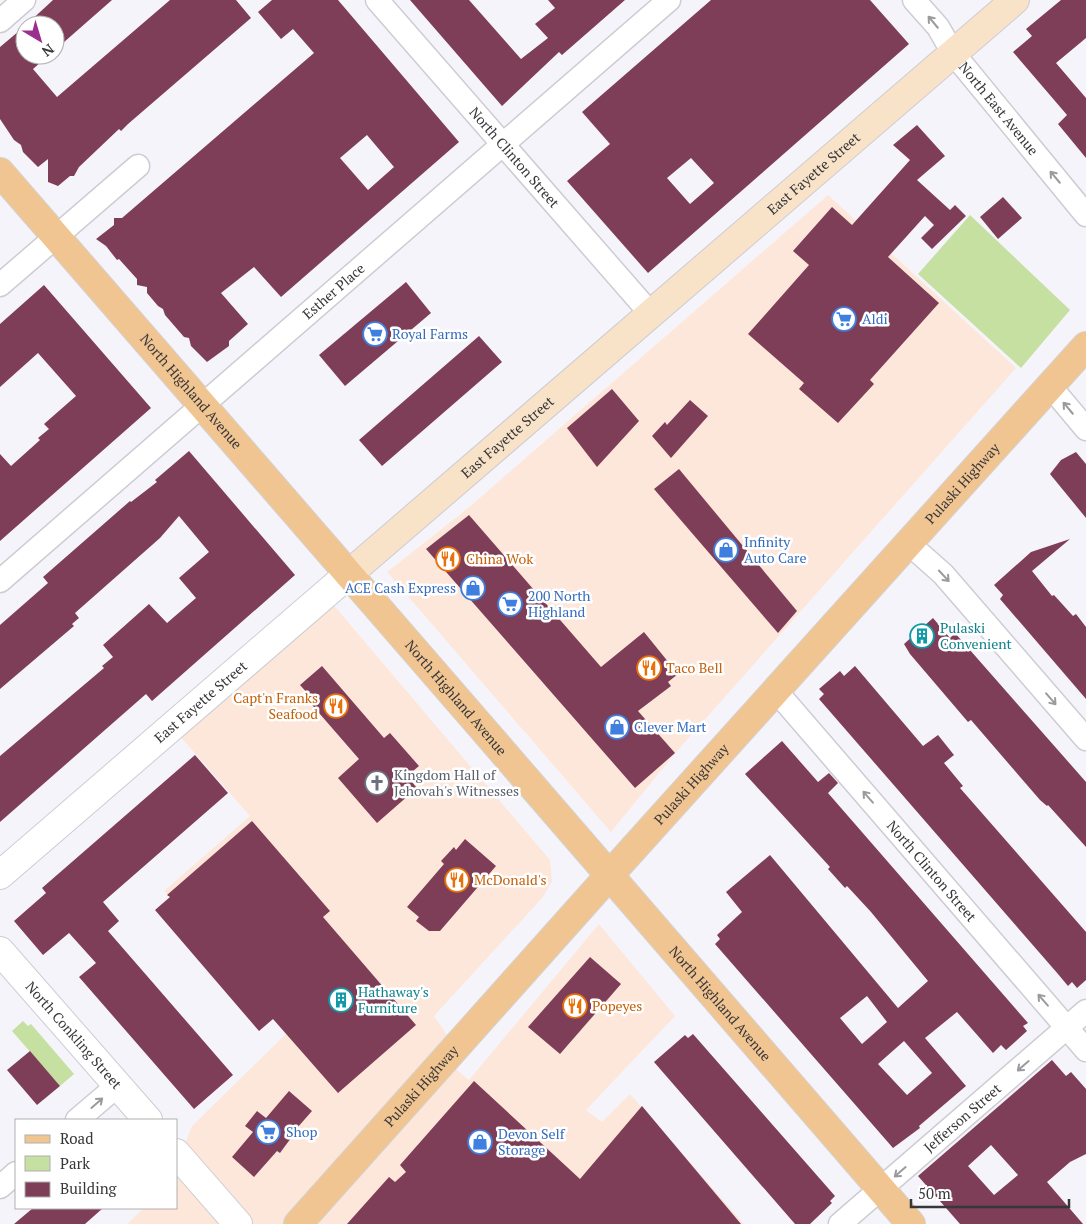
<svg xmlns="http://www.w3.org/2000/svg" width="1086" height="1224" font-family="'PT Serif',serif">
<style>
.commercial{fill:#fde7da}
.green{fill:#c5e0a0}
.building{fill:#7f3e58;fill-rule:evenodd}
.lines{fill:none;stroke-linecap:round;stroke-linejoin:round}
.minor-casing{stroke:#ceccd3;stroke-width:25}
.tertiary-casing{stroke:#ceccd3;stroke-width:30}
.secondary-casing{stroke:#ceccd3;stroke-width:30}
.primary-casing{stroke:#d3d3d3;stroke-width:30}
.minor{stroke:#fff;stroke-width:22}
.tertiary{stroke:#fff;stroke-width:28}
.secondary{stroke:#f8e2c8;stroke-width:28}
.primary{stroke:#f1c591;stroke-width:28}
.oneway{stroke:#9b9a9c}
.labels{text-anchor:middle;stroke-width:5;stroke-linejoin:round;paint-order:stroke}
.street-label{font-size:14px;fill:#373639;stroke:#fff}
.shop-label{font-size:14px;fill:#366cbe;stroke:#fff;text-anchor:start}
.food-label{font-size:14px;fill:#c56008;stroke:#fff;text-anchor:start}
.culture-label{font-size:14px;fill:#0d838f;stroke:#fff;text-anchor:start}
.worship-label{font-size:14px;fill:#5b616d;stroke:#fff;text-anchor:start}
</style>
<rect width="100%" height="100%" fill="#f6f4fb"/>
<g class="commercial">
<path d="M828 195 1016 368 677 751 611 832 387 572 467 509Z"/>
<path d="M325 595 550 860 552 881 543 897 434 1016 456 1048 446 1061 469 1080 599 924 675 1016 586 1110 602 1122 630 1094 744 1224H127L144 1208H176V1165L192 1126 286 1034 164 891 250 816 170 725Z"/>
</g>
<g class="green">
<path d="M970 215 1070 310 1021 368 918 274Z"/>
<path d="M23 1021 28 1026 31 1024 74 1074 60 1086 12 1031Z"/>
</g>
<g class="building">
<path d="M53 0H112L55 50V25H26Z"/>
<path d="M170 0H236L251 18 128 124 121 131 119 129 79 167 74 176H70L58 186 48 182V159L38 167 23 152 21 145 14 140 0 119V47L25 26V55H49L33 69 57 97Z"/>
<path d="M272 0H338L459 142 281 297 254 267 221 293 248 324 229 341V346L207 362 191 346 189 338 184 337 165 315 163 309 158 306 147 293V287L137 285V279L119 259 117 260 106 246 96 239 114 225V218H122L314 53 293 29 281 39 258 12ZM367 135 394 167 368 190 340 158Z"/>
<path d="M410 0H469L521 59 548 38 535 24 555 8 548 0H625L562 55 559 52 502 106Z"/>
<path d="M711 0H870L909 44 648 273 567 181 610 144 582 112ZM691 158 714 183 690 204 667 178Z"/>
<path d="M1061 0H1086V38L1056 63 1086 98V158L1058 124 1067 115 1013 52 1032 36 1026 29Z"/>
<path d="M917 125 945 156 917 180 950 210 955 205 966 216 932 249 921 238 934 225 925 216 888 257 939 303 870 380 874 384 838 423 799 389 804 383 748 334 809 265 793 251 832 207 852 225 910 160 893 145Z"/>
<path d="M1003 197 1022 218 998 239 980 217Z"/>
<path d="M406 282 431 313 345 386 319 355Z"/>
<path d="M44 285 151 408 0 541V454L11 466 40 440 38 438 49 429 44 424 76 396 38 353 0 387V324Z"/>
<path d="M479 336 502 362 382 466 359 440Z"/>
<path d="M612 389 639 421 597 467 567 428Z"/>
<path d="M690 400 708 416 671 458 652 436 665 422 667 425Z"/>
<path d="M189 451 295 575 152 701 146 694 0 822V756L104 668 102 666 113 657 103 645 149 604 167 623 196 598 179 578 209 552 179 516 160 538 75 613 79 618 72 624 74 626 0 689V625L48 583 43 577 130 501 131 502 157 482 155 480Z"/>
<path d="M1076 452 1086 464V518L1050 474 1061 460Z"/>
<path d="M679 469 797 611 778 633 654 489Z"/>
<path d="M469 515 601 667 644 632 678 674 668 682 671 686 638 711 675 753 635 788 426 549Z"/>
<path d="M1070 539 1032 571 1052 596 1054 595 1073 616 1076 614 1086 627V699L1000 599 1003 595 994 585 1031 552Z"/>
<path d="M933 618 950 638 955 633 1086 782V847L1048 805 1047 806 1040 800 971 720 968 722 910 654 904 644Z"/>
<path d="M322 666 384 738 390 733 419 766 407 776 417 788 377 823 338 778 359 759 306 698 309 695 300 685Z"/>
<path d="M855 666 923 746 938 735 954 755 944 763 963 786 960 788 1086 932V980L1077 988 1072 982 1068 986 1058 974 819 699 824 694 819 689 840 671 844 676Z"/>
<path d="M782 741 818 782 829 773 838 783 828 793 1028 1023 1023 1026 1027 1031 1006 1050 1001 1045 993 1053 957 1012 925 1038 966 1086 919 1126 920 1128 893 1148 715 944 720 939 717 935 742 912 726 892 770 855 898 1008 928 981 871 912 847 886 845 888 828 869 830 867 745 774ZM867 996 887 1022 862 1044 840 1018ZM904 1041 932 1073 907 1095 878 1064Z"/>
<path d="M195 755 228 793 103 902 119 921 108 931 233 1075 194 1109 79 977 96 963 69 933 43 955 14 921 46 893 42 888Z"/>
<path d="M252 821 330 911 323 917 416 1025 338 1093 273 1019 259 1031 155 910 170 897 167 895Z"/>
<path d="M465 839 496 866 440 931H429L416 921 419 917 407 907 444 864 441 861 454 847 456 850Z"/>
<path d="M590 957 621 984 560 1054 528 1027Z"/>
<path d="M693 1034 835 1196 830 1201 832 1203 810 1224H795L654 1062 685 1035 688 1038Z"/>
<path d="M30 1051 60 1086 37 1105 7 1070Z"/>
<path d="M1052 1060 1066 1076 1071 1072 1086 1089V1154L1070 1162 1047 1182 1083 1224H960L918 1176ZM991 1145 1018 1175 994 1195 968 1166Z"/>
<path d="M474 1081 580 1179 642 1106 741 1224H347L389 1177 395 1182 406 1172 400 1165Z"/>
<path d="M289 1091 312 1111 290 1136 291 1138 280 1153 277 1151 254 1177 232 1157 253 1132 245 1126 257 1111 266 1118Z"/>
<path d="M33 1208H103L85 1224H14Z"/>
</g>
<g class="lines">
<g class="minor-casing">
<g id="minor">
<path id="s1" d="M377 0 651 314"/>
<path id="s2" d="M914 0 938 27 953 53 1086 215"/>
<path d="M0 21 24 0"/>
<path d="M0 285 138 166"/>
<path d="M1050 386 1086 429"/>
<path d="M908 543 943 574 1086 739"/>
<path id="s3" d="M0 581 669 0"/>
<path id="s4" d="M776 691 1086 1050"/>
<path d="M77 1120 117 1086"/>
<path d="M0 1187 16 1173"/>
<path id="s5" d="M840 1224 1086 1011"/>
</g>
</g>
<g class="tertiary-casing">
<g id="tertiary">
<path id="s6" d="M0 875 350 573"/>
<path id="s7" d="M0 951 148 1120"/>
<path d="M176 1153 238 1224"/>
</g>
</g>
<g class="secondary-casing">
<g id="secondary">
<path id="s8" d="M350 573 1015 0"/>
</g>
</g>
<g class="primary-casing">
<g id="primary">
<path id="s9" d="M0 172C305 521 607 874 911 1224"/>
<path id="s10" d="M298 1224 624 859 1086 346"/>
</g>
</g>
<use href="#minor" class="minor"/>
<use href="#tertiary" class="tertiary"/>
<use href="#secondary" class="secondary"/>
<use href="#primary" class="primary"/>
</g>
<defs><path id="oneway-shaft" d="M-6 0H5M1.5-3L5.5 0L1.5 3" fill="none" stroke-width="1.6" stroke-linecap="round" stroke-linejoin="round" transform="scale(1.25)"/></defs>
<g class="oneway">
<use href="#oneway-shaft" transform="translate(933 22) rotate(-130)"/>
<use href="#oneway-shaft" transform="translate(1055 177) rotate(-130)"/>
<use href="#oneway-shaft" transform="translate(1068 408) rotate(-130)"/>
<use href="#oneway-shaft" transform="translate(944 576) rotate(47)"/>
<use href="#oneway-shaft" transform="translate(1051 699) rotate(49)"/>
<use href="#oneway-shaft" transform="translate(868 797) rotate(-131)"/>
<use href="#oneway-shaft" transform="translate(1043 1000) rotate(-131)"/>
<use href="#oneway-shaft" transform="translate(1023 1066) rotate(139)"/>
<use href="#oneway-shaft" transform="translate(97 1103) rotate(-41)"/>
<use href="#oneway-shaft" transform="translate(900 1172) rotate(139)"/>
</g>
<defs>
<g id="supermarket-ring" transform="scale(1.25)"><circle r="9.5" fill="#fff" stroke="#3f7fe0" stroke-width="1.5"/><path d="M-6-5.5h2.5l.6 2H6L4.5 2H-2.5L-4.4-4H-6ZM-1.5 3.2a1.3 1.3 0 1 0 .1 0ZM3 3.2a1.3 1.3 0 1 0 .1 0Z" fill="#3f7fe0"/></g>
<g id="shop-ring" transform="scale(1.25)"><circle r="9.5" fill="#fff" stroke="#3f7fe0" stroke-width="1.5"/><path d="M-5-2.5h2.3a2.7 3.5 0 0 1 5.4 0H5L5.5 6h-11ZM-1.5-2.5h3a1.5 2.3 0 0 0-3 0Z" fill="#3f7fe0"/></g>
<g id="restaurant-ring" transform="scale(1.25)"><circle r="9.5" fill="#fff" stroke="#e8710a" stroke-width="1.5"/><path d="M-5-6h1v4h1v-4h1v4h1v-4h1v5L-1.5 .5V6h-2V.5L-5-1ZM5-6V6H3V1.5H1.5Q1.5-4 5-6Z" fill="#e8710a"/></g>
<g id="building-ring" transform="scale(1.25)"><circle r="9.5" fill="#fff" stroke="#0f9aa8" stroke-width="1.5"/><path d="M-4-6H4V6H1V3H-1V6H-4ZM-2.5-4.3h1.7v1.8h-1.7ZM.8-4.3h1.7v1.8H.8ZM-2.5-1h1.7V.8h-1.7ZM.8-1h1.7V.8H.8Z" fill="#0f9aa8"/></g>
<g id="church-ring" transform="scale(1.25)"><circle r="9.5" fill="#fff" stroke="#6b7280" stroke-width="1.5"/><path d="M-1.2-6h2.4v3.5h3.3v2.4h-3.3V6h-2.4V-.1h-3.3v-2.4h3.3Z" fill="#6b7280"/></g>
</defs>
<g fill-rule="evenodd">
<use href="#supermarket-ring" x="844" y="319"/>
<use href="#supermarket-ring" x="375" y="334"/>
<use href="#shop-ring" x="726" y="550"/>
<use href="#restaurant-ring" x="448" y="559"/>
<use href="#shop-ring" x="473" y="588"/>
<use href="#supermarket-ring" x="510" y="604"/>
<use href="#building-ring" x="922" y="636"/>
<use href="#restaurant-ring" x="649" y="668"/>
<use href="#restaurant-ring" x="336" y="706"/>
<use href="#shop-ring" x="617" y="727"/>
<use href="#church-ring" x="377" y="783"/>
<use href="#restaurant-ring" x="457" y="880"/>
<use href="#building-ring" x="341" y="1000"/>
<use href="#restaurant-ring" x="575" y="1006"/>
<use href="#supermarket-ring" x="268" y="1132"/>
<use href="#shop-ring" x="480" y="1142"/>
</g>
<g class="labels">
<g class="street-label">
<text dy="5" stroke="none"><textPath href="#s2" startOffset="138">North East Avenue</textPath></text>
<text dy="5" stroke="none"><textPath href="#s1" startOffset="209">North Clinton Street</textPath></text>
<text dy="5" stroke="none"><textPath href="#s8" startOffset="612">East Fayette Street</textPath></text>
<text dy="5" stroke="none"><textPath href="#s3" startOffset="442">Esther Place</textPath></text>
<text dy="5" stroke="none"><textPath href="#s9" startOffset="291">North Highland Avenue</textPath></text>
<text dy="5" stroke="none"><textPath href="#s8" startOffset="208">East Fayette Street</textPath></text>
<text dy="5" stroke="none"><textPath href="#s10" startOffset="995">Pulaski Highway</textPath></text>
<text dy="5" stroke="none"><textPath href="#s9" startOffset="696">North Highland Avenue</textPath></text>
<text dy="5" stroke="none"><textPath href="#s6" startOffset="265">East Fayette Street</textPath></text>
<text dy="5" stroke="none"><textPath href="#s10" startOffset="590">Pulaski Highway</textPath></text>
<text dy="5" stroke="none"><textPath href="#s4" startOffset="238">North Clinton Street</textPath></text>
<text dy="5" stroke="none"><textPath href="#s9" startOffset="1100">North Highland Avenue</textPath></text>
<text dy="5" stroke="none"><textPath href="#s7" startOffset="112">North Conkling Street</textPath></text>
<text dy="5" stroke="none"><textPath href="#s10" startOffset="185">Pulaski Highway</textPath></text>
<text dy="5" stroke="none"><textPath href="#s5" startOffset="162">Jefferson Street</textPath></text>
</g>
<g class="shop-label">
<text x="862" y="324">Aldi</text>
<text x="392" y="339">Royal Farms</text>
<text x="744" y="547">Infinity<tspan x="744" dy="16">Auto Care</tspan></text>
<text x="456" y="593" text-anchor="end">ACE Cash Express</text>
<text x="528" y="601">200 North<tspan x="528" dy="16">Highland</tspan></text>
<text x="634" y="732">Clever Mart</text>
<text x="286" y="1137">Shop</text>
<text x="498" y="1139">Devon Self<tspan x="498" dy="16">Storage</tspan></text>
</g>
<g class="food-label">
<text x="466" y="564">China Wok</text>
<text x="666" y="673">Taco Bell</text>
<text x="318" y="703" text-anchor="end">Capt'n Franks<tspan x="318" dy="16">Seafood</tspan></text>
<text x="474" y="885">McDonald's</text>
<text x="592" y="1011">Popeyes</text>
</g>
<g class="culture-label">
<text x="940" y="633">Pulaski<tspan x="940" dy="16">Convenient</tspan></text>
<text x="358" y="997">Hathaway's<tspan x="358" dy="16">Furniture</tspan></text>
</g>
<g class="worship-label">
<text x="394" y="780">Kingdom Hall of<tspan x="394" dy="16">Jehovah's Witnesses</tspan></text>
</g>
</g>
<rect x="15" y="1119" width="162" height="90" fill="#ffffff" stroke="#afafb0"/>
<rect x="25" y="1135" width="25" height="8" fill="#f1c591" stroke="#afafb0"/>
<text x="60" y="1144" font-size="15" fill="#373639">Road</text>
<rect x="25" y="1156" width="25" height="15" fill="#c5e0a0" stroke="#afafb0"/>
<text x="60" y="1169" font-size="15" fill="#373639">Park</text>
<rect x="25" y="1182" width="25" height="15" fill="#7f3e58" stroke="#afafb0"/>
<text x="60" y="1194" font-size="15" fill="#373639">Building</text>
<g transform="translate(40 40) rotate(142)"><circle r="24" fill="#ffffff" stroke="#afafb0"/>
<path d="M0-4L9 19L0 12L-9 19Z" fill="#9b2f90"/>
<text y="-8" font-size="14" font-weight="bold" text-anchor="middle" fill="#373639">N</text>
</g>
<path d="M911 1199v8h158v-8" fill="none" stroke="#373639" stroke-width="2.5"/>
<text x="918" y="1199" font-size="15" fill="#373639" stroke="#ffffff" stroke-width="4" paint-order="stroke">50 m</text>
</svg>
